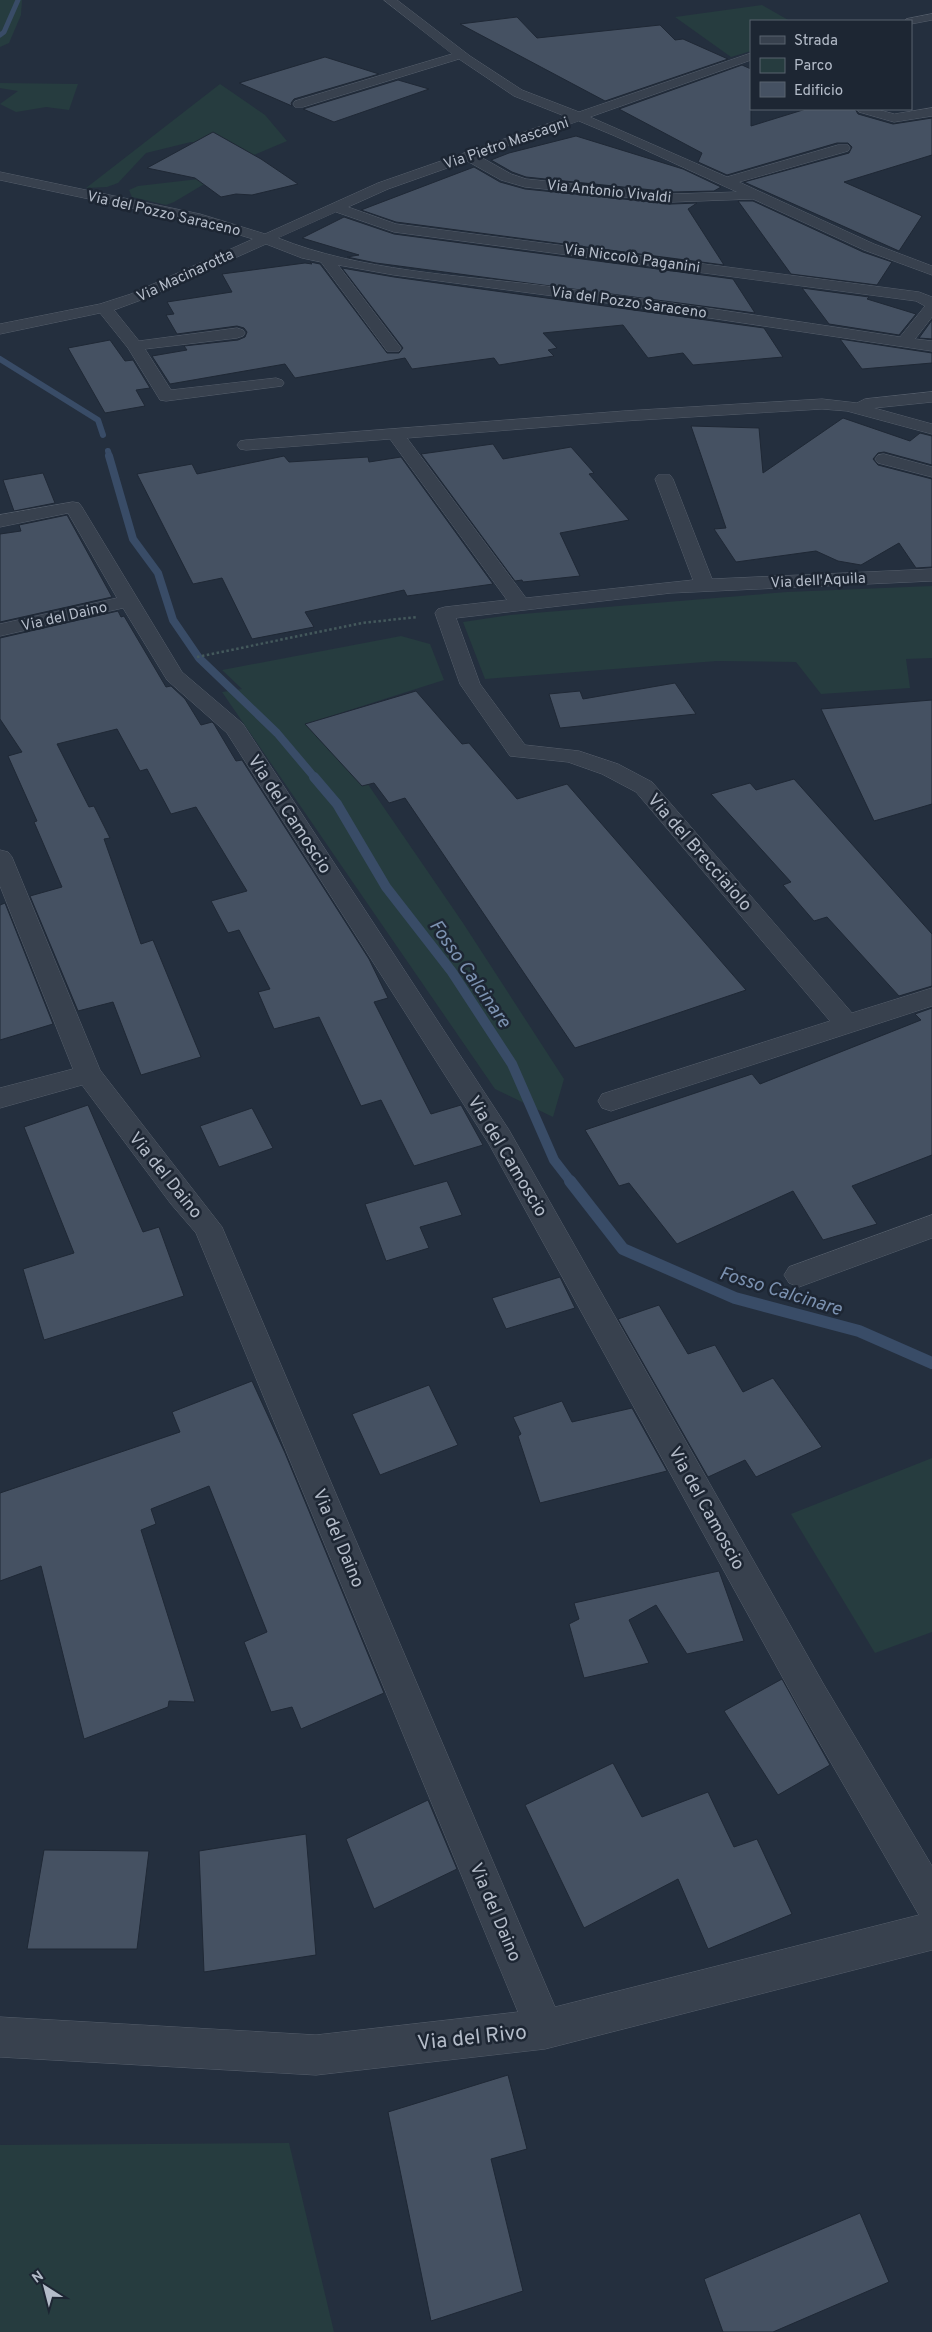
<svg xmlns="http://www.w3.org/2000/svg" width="932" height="2332" font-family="Overpass,sans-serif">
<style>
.green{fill:#263c3f}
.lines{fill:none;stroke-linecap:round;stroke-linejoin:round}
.stream-far4{stroke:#394c67;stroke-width:5}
.stream-far3{stroke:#394c67;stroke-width:6}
.stream-far2{stroke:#394c67;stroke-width:8}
.stream-far1{stroke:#394c67;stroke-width:10}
.stream{stroke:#394c67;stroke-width:12}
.building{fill:#455162;stroke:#1f2835}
.minor-casing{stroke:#565f6c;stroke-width:1}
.path{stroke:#44595c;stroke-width:2.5;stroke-dasharray:2.5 2.5;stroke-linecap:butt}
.minor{fill:#38414e;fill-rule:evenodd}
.labels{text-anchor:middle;stroke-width:5;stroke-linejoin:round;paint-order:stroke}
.far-street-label{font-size:15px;fill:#b4bcc9;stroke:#1d2633}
.street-label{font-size:18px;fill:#b4bcc9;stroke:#1d2633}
.water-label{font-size:19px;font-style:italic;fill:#7c92b1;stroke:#1d2633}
.near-street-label{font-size:21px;fill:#b4bcc9;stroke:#1d2633}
</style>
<rect width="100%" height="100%" fill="#242f3e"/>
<g class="green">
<path d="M0 0H22L21 15 9 43 0 47Z"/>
<path d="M762 5 790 21H751V51L731 57 675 17Z"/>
<path d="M0 83 78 84 69 110 46 107 16 112 0 104 18 91 0 88Z"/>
<path d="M220 84 265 115 287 141 254 155 191 142 146 153 118 183 107 187 86 188Z"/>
<path d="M216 177 174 202 166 205 132 197 129 190 138 186Z"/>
<path d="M932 586V658L906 659 910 688 821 694 796 662 717 661 485 679 463 622 510 615 787 592Z"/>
<path d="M401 636 430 644 444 680 306 724 354 764 463 923 564 1079 553 1117 495 1089 222 692 242 689 222 670Z"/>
<path d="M932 1458V1632L875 1653 791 1514Z"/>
<path d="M289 2143 334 2332H0V2145Z"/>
</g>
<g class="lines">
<path class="stream-far4" d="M0 35 4 32 18 0"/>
<g class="stream-far3">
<path d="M0 359 98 420 103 435"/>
<path d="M108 451 110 458"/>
</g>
<path class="stream-far2" d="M109 456 133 539 158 573 173 620 199 658 277 733 315 778"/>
<path class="stream-far1" d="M314 777 337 804 386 887 452 972 512 1064 554 1160 571 1182"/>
<path class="stream" d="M570 1181 623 1249 735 1298 859 1331 932 1363"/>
</g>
<g class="building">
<path d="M517 17 537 38 660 25 675 40 683 39 728 59 605 101 460 24Z"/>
<path d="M325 57 379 74 294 99 291 103 292 106 239 83Z"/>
<path d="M742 65 751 69V126L806 109H855L858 114 893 124 932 118V155L844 182 922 216 899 251 744 182 849 153 852 147 848 143H837L727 175 698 162 702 153 619 109Z"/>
<path d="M398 80 429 89 334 122 303 109Z"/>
<path d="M213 132 261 159 298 184 252 195 236 194 221 197 195 178 147 168Z"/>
<path d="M576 136 683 169 721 187 714 191 672 192 526 177 512 172 491 160 509 153Z"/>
<path d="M474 167 500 182 525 189 672 204 697 203 688 209 724 265 396 222 361 210Z"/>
<path d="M738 201H753L863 252 892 262 877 285 791 274Z"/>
<path d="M344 217 394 234 733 279 755 313 376 263 347 257 359 255 302 238Z"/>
<path d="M310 262 320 264 387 353H399L403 348 342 268 394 277 764 328 783 357 693 365 683 353 648 358 623 325 543 333 557 348 548 350 554 356 499 365 494 358 412 369 405 358 295 378 285 364 170 384 152 356 187 350 184 346 238 340 245 337 247 332 244 328 237 326 177 334 166 315 174 314 167 302 232 292 222 274 305 263 312 264Z"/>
<path d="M802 288 869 297 867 299 916 314 899 335 829 324Z"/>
<path d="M932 320V339L919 338Z"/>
<path d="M840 339 932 353V363L862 369Z"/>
<path d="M110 340 125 361 133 360 150 388 136 390 145 406 105 413 68 348Z"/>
<path d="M843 418 910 441 920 433 932 436V465L884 452 878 453 873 459 878 465 932 479V567L916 568 899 543 861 565 838 561 816 551 736 562 714 529 726 528 691 426 759 428 763 473Z"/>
<path d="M493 444 503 459 571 447 594 473 589 474 629 520 560 533 580 576 523 582 522 580 515 581 421 454Z"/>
<path d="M284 456 289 462 368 457 369 462 401 457 493 584 407 596 404 590 305 612 314 627 252 639 222 578 193 584 137 474 192 464 197 474Z"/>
<path d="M43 473 55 503 14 511 3 480Z"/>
<path d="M67 515 112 597 0 622V534L21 531 19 525Z"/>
<path d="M118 611 121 617 124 616 166 687 171 686 185 699 201 725 212 722 214 724 236 761 242 760 369 959 388 998 374 1002 431 1114 461 1105 483 1145 414 1166 381 1100 361 1106 319 1017 274 1029 258 992 270 989 239 930 228 933 211 901 247 891 196 807 171 814 147 769 140 771 117 729 57 744 89 807 94 806 110 838 104 839 141 944 153 940 201 1057 141 1075 113 1002 78 1011 30 896 62 887 34 822 37 821 8 756 22 752 0 719V638Z"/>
<path d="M675 683 696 714 560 728 549 694 580 691 583 699Z"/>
<path d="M416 691 462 744 469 743 517 799 567 784 746 990 575 1048 405 798 389 803 374 783 362 786 305 724Z"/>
<path d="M932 700V804L874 821 821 709Z"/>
<path d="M794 779 932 934V986L899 996 827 917 814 921 783 885 791 882 711 794 750 783 756 790Z"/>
<path d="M5 903 53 1024 0 1040V905Z"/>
<path d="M932 1008V1155L852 1186 877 1224 823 1240 793 1191 677 1244 629 1183 619 1186 585 1130 752 1074 760 1084 921 1020 915 1014Z"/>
<path d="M88 1105 143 1232 159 1227 184 1296 44 1340 23 1269 74 1253 24 1127Z"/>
<path d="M252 1108 273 1148 219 1167 200 1126Z"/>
<path d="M447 1181 462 1215 420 1227 429 1248 386 1261 365 1204Z"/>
<path d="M560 1277 575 1308 506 1329 492 1298Z"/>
<path d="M659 1305 688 1354 715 1345 743 1392 773 1378 822 1447 756 1477 745 1460 708 1477 618 1319Z"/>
<path d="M252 1381 285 1453 384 1693 301 1729 292 1707 271 1712 244 1642 267 1632 209 1486 151 1509 156 1524 141 1530 195 1702 169 1701 168 1707 84 1739 41 1566 0 1581V1493L180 1432 172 1412Z"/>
<path d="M429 1385 458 1445 380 1475 352 1414Z"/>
<path d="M562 1401 572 1422 632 1408 667 1471 540 1503 518 1436 521 1434 513 1417Z"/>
<path d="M719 1571 744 1641 687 1654 656 1605 629 1620 649 1663 584 1678 569 1624 579 1619 574 1603Z"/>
<path d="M782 1679 830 1765 778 1795 724 1711Z"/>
<path d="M613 1763 642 1817 708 1792 734 1847 757 1839 792 1914 708 1949 678 1879 584 1928 525 1805Z"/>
<path d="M428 1800 457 1869 374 1909 346 1839Z"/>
<path d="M306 1834 316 1955 204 1972 199 1851Z"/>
<path d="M44 1850 149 1851 137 1949H27Z"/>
<path d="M508 2075 527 2149 491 2159 523 2291 431 2321 388 2112Z"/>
<path d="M860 2213 889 2282 773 2332H723L704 2279Z"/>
</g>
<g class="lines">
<g class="minor-casing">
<g id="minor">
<path d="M384 0H397L470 56 522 90 579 112 751 53V60L590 117 727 177 838 145H848L850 148 848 151 739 182 874 244 932 266V275L864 250 753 199 672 202 525 187 501 180 467 161 388 189 348 207 396 224 919 292 932 297V317L915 339 932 341V351L622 305 394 275 338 265 401 348 399 351H387L321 262 302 258 266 244 141 300 114 310 139 341 237 328 243 330 245 333 243 336 237 338 145 349 171 390 276 378 282 380 284 383 282 386 166 401 160 400 128 348 100 313 0 334V324L100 304 131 294 253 239 197 222 0 180V172L200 214 265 234 378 183 567 117 514 96 459 59 303 107H295L293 104 295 101 452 54ZM579 121 615 136 737 192 672 194 526 179 511 174 479 156ZM336 212 394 232 916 301 925 306 900 337C782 319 664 301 545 286 458 275 360 271 278 238Z"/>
<path d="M932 14V20L911 24V21H904L906 19Z"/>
<path d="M932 108V116L894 122 859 112 857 109H876L894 114Z"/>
<path d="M932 392V402L874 408 932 424V434L847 411 822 409 624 421 407 438 526 598 693 580 655 479 658 475H670L673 479 712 579 932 569V581L671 593 456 618 480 684 525 745 579 751 618 764 652 782 852 1013 932 988V1006L620 1108 611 1111 602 1108 598 1101 602 1094 830 1021 636 792 602 774 568 762 510 756 460 684 435 613 438 609 445 607 507 600 390 439 246 450 240 449 237 445 240 441 246 440 624 411 822 399 857 403 865 399Z"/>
<path d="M884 454 932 467V477L878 463 875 459 878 455Z"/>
<path d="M73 502 79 503 82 507 182 672 243 724 509 1130 824 1685 932 1866V1950L545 2049 316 2075 0 2057V2017L316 2035 518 2012 196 1233 171 1204 82 1085 0 1108V1088L73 1069 0 886V850L8 852 12 857 100 1070 222 1227 555 2007 919 1915 800 1709 489 1144 227 733 167 680 123 608 0 636V624L117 598 68 513 0 527V515Z"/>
<path d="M932 1215V1238L799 1287 789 1283 784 1275 789 1267Z"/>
</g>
</g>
<path class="path" d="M197 657 362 623 417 617"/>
<use href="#minor" class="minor"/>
</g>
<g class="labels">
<g class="far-street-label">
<text transform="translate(506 143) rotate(-19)" y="5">Via Pietro Mascagni</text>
<text transform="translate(609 191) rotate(6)" y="5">Via Antonio Vivaldi</text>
<text transform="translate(164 213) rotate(13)" y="5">Via del Pozzo Saraceno</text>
<text transform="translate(632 258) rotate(8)" y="5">Via Niccolò Paganini</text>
<text transform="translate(185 275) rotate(-25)" y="5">Via Macinarotta</text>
<text transform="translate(629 302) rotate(8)" y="5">Via del Pozzo Saraceno</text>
<text transform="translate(818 580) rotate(-3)" y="5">Via dell'Aquila</text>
<text transform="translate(64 616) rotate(-13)" y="5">Via del Daino</text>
</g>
<g class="street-label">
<text transform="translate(290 814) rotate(57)" y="6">Via del Camoscio</text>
<text transform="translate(700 852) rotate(49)" y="6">Via del Brecciaiolo</text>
<text transform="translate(508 1156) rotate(59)" y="6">Via del Camoscio</text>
<text transform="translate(166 1175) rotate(51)" y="6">Via del Daino</text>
<text transform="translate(707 1508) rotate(61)" y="6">Via del Camoscio</text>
<text transform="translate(339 1538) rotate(67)" y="6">Via del Daino</text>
<text transform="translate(496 1912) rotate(67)" y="6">Via del Daino</text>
</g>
<g class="water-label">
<text transform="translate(471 973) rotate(55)" y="7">Fosso Calcinare</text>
<text transform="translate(781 1290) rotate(17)" y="7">Fosso Calcinare</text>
</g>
<g class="near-street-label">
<text transform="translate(472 2037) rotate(-6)" y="7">Via del Rivo</text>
</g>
</g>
<rect x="750" y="20" width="162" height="90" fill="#1d2633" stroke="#59626f"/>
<rect x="760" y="36" width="25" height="8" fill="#38414e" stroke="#59626f"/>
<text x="794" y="45" font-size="15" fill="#b4bcc9">Strada</text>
<rect x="760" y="58" width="25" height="15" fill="#263c3f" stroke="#59626f"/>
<text x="794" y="70" font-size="15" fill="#b4bcc9">Parco</text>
<rect x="760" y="82" width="25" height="15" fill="#455162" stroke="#59626f"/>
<text x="794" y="95" font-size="15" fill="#b4bcc9">Edificio</text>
<g transform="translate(45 2287) rotate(324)" stroke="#1d2633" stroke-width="4" paint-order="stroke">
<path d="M0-4L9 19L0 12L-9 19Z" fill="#b4bcc9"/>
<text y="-8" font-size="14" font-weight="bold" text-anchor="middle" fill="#b4bcc9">N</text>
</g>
</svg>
